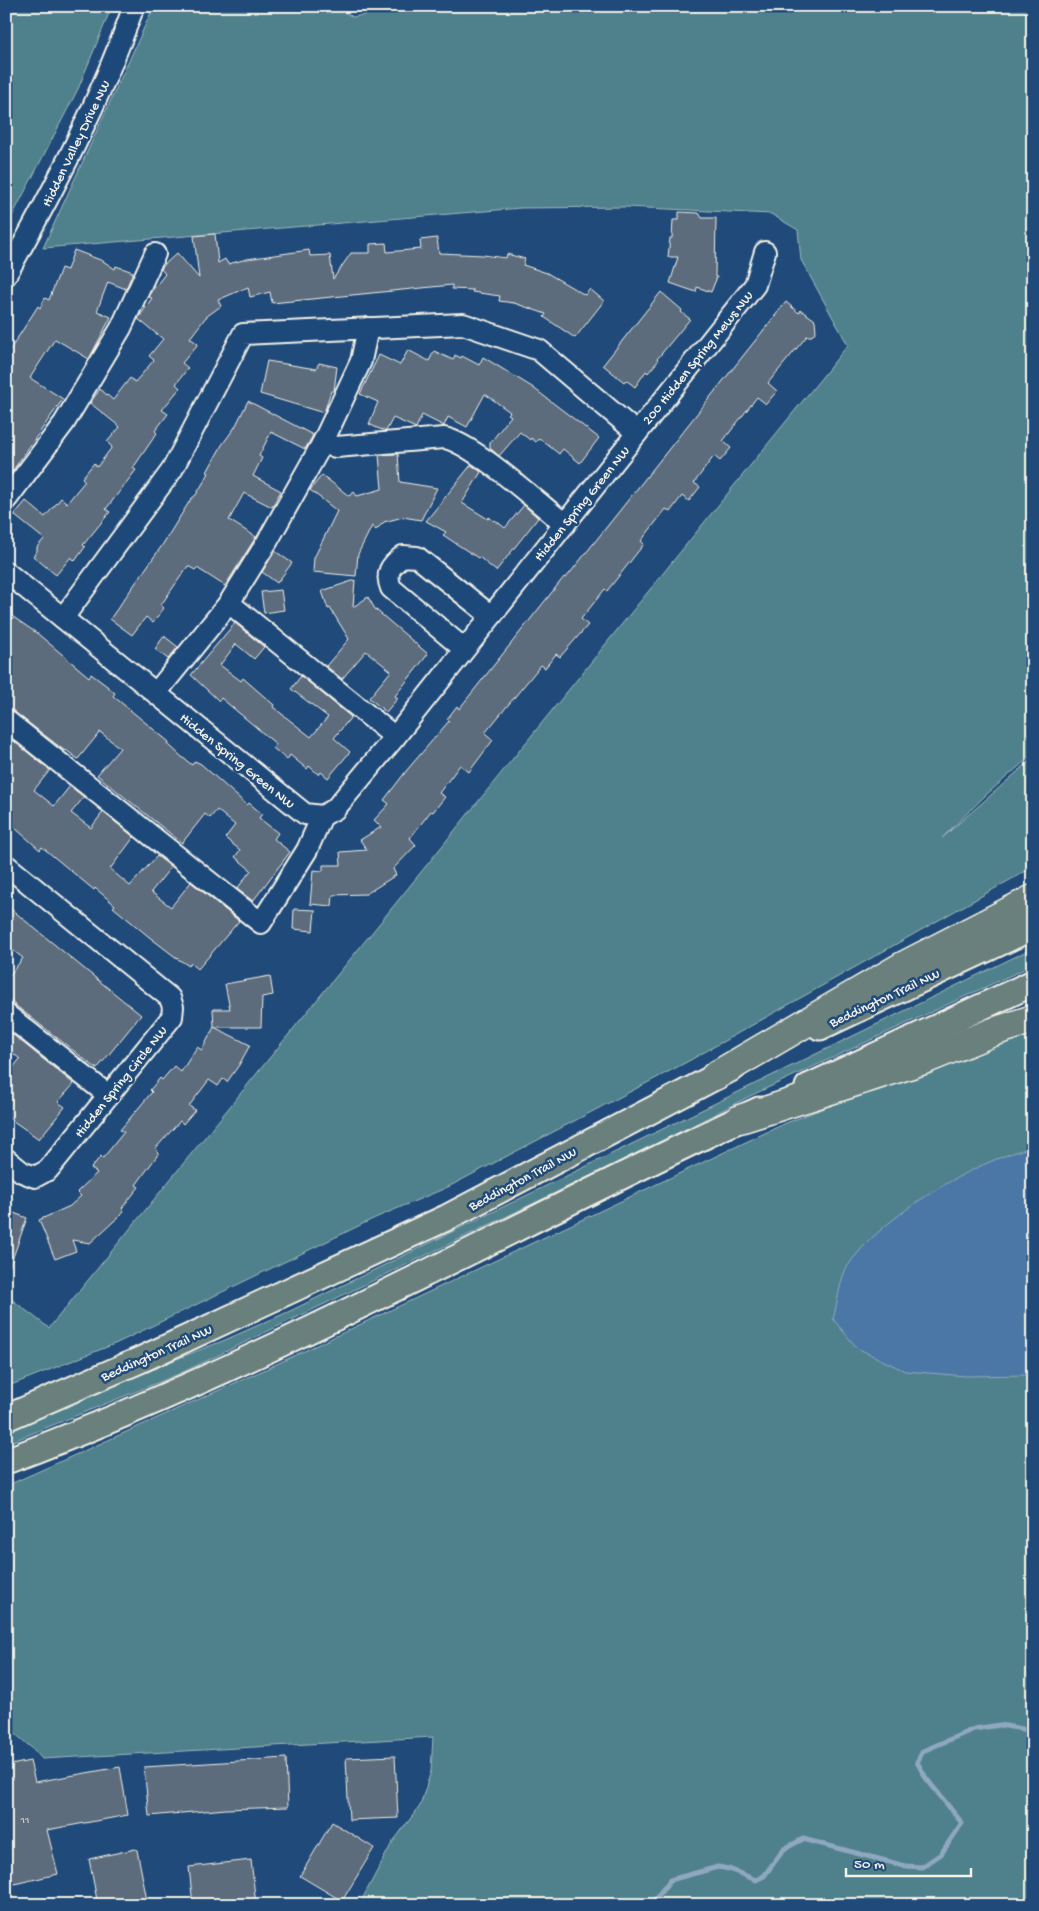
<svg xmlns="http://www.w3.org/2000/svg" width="1039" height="1911" font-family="'Gochi Hand',sans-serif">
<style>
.green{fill:#50818c;stroke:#a2b9ba}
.water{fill:#4c77a6;stroke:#8fa8c0}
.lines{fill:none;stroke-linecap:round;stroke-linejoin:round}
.stream{stroke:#8fa8c0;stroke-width:5}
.building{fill:#5d6c7d;stroke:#f4f1e8}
.minor-casing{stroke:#f4f1e8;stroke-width:24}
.major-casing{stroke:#f4f1e8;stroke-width:29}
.highway-casing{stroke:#f4f1e8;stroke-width:31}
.minor{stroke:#1f4a7a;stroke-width:20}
.major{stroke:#6a807d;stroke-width:25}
.highway{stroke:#6a807d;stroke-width:28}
.labels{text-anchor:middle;stroke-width:5;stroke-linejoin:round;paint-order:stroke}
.number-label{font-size:11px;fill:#ced0cd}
.street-label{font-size:14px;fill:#f4f1e8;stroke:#1f4a7a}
</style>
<rect width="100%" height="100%" fill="#1f4a7a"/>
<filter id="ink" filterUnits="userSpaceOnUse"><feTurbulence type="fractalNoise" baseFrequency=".02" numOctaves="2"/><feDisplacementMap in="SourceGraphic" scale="10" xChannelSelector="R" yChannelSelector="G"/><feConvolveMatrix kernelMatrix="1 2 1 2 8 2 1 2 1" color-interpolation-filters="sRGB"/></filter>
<g filter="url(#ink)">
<g class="green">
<path d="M6 6H112L78 89 6 228Z"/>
<path d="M154 6H334L353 17 410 6H781L830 12 835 6H1033V754L986 795 942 838 1033 758V867L685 1063 448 1187 375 1218 117 1343 6 1387V1295L49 1328 383 919 848 345 801 260 798 230 771 214 626 207 521 208 43 248Z"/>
<path d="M1033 948V965L750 1096 651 1147 179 1374 6 1444V1429L34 1415 225 1340 290 1311Z"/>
<path d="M1033 1032V1905H359L392 1843 420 1806 431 1771 433 1737 42 1759 34 1750 6 1726V1486L266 1369 786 1123 857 1095Z"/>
</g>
<path class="water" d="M1033 1147V1375L966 1376 905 1371 857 1348 833 1319C837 1306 840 1278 847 1267 881 1216 974 1161 1033 1147Z"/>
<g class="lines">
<path class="stream" d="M651 1905 670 1880 718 1867 729 1869 756 1880 764 1876 784 1849 803 1839 905 1866 922 1867 941 1854 962 1823 926 1778 917 1762 923 1751 974 1729 1000 1725 1033 1731"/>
</g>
<g class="building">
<path d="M679 212 699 213 702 218H716L715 277H717L711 292 697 287 696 292 670 283 678 257H668L670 238H672L673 220H679Z"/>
<path d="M215 234 218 263 225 259 228 264 247 259 309 250 310 256 330 255 333 279 351 253H370V244L386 243 387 252 421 249 420 240 437 238 439 253 483 255 506 258 507 254 525 259 523 265 547 273 585 295 590 289 604 301 575 338 544 317 546 314 514 303 499 301 500 296 472 292 473 290 452 289V285L272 303 270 292 250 297 248 287 218 300 221 306 206 317 190 338 198 344 182 363 188 368 176 384 180 388 162 410 168 414 155 431 157 433 133 468 136 470 106 509 110 512 83 545 85 547 75 561 71 557 56 575 33 556 37 551V547L44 539 14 515 26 501 45 517 61 498 67 503 85 481 82 478 94 463 97 467 112 447 107 442 120 427 90 403 100 389 113 400 130 378 135 382 154 360 149 356 163 339 138 319 152 298 148 297 151 292 165 274 161 269 163 266 177 253 199 278 194 236Z"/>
<path d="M74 250 103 261 115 269 116 266 133 272 126 289 108 282 97 311 111 317 89 359 55 339 30 378 63 399 6 480V356L38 306 40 308 45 298 49 300 61 268 67 270Z"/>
<path d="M661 292 682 310 681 312 690 319 657 359 658 361 648 373 646 371 635 387 626 380 624 382 603 365Z"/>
<path d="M786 302 799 313 801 310 815 320 816 331 812 336H807L768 383 777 391 766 404 757 397 723 441 731 448 720 461 714 456 694 483 700 487 689 501 682 496 670 512 666 509 641 541 644 544 607 591 605 589 581 619 588 625 560 657 556 654 545 668 541 665 485 733 493 740 469 772 460 765 439 793 445 797 433 812 431 811 410 838 416 845 393 869 396 875 366 894 333 895 332 906 310 904 313 870 323 871V865H341L340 852 367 850 360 840 381 827 374 820 389 804 384 800 407 770 449 721 447 719 457 706 459 709 564 577 566 578Z"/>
<path d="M408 350 429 361 434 351 453 360 455 355 461 358 462 356 479 365 483 357 532 387 599 438 580 463 563 449 559 454 539 438 536 442 531 438 530 440 520 432 499 456 490 448V443L511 416 508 414 510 412 485 394 467 427 448 417 444 426 422 415 416 428 393 418 386 431 377 428 369 424 378 402 360 394 379 355 400 365Z"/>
<path d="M267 361 316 369 319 363 337 367 334 391H331L324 413 260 394Z"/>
<path d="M248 401 313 435 311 439 305 449 271 432 259 456 262 458 253 476 281 491 272 507 244 493 229 520 256 537 225 586 197 568 195 570 188 566 161 605 164 608 153 623 146 617 132 635 110 619 161 547 191 499 196 495 209 473 207 472 222 445 235 427Z"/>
<path d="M398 454 400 482 437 488 421 520 403 517 384 522 376 530 372 526 358 554 356 576 313 572 314 558 337 511 310 490 322 475 349 496 354 492 357 496 382 489 379 455Z"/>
<path d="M471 465 481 472 462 503 488 519 489 517 494 521 495 520 505 528 524 505 538 518 496 571 479 557 478 558 443 535 446 532 426 521Z"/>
<path d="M275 551 292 563 277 583 262 572Z"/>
<path d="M355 580 353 607 368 597 375 609 428 654 395 696 398 698 386 712 369 698 391 671 366 651 342 679 326 666 349 639 330 608 328 609 322 591Z"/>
<path d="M281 590 284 610 264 613 261 592Z"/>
<path d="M6 612 38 634 89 677 91 674 107 686 115 693 113 696 169 742 168 744 182 757 192 765 195 761 201 764 247 805 249 803 262 814 259 818 278 833 274 839 290 852 253 901 237 889 251 870 235 857 240 850 225 838 235 825 217 810 210 818 205 814 182 843 97 775 120 748 100 732 78 759 66 750 65 751 13 711 6 708Z"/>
<path d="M235 623 264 647 254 659 236 644 220 665 241 681 243 678 274 705 273 707 311 737 328 717 291 689 301 676 351 717 334 738 350 752 328 778 321 772 319 775 309 766 307 769 290 755 287 760 273 748 276 744 221 698 219 701 191 675Z"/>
<path d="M164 636 178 647 168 659 155 649Z"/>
<path d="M6 735 50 770 34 790 54 806 70 786 84 797 71 813 91 828 103 812 134 837 110 869 130 886 157 856 171 867 151 892 171 907 191 882 239 921 198 969 191 963 189 966 178 959 148 936 113 907 115 905 95 888 94 890 42 847 40 850 6 820Z"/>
<path d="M6 905 141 1015 97 1069 6 998V980L23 958 6 945Z"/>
<path d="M294 909 315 910 313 931 293 929Z"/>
<path d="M270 976 273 995 262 997 261 1027H214L250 1045 239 1065 227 1082 223 1079 218 1086 209 1080 189 1106 195 1110 183 1124 180 1121 155 1149 159 1153 136 1185 139 1187 122 1208 124 1212 90 1243 72 1240 76 1251 55 1259 39 1220 70 1206 81 1196 77 1192 97 1173 91 1168 101 1156 103 1158 124 1132 120 1130 152 1092 150 1090 160 1078 162 1080 174 1066 181 1072 197 1047 202 1050 214 1027 213 1009H230L225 984Z"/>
<path d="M6 1029 74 1084 58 1102 65 1107 39 1139 6 1116V1076L20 1059 6 1048Z"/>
<path d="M6 1210 27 1218 8 1271 6 1270Z"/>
<path d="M395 1756 398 1818 349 1820 346 1758Z"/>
<path d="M286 1758 288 1807 226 1809 149 1816 144 1767Z"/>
<path d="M30 1761 35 1782 120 1767 128 1815 47 1830 58 1874 10 1885 6 1872V1766Z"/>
<path d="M332 1822 374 1848 342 1901 300 1876Z"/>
<path d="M135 1849 137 1850 148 1905H98L89 1859Z"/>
<path d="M251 1860 256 1905H193L189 1867Z"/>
</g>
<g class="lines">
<g class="minor-casing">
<g id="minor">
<path d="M6 275C55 188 100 101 134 6"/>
<path d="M322 444 336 447 444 438C473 443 538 503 565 524"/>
<path d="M6 500 64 423 121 328 155 254"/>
<path d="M6 572 305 814 322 816 335 809 395 737 755 285 765 252"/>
<path d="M229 603 395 737"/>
<path d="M63 618 172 470 243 334 463 324 539 350 637 433"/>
<path d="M464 649 391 588C385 573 390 566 403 556L417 557 491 616"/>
<path d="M156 693 229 603 267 542 322 444 361 361 368 328"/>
<path d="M6 720 261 923 307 850 322 816"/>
<path d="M6 865 170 998 173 1007 172 1017 48 1170 35 1177 22 1172 6 1159"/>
<path d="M6 1014 108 1095"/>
</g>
</g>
<g class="major-casing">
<g id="major">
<path d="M820 1027 1033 927"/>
<path d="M808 1087 1033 983"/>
<path d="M6 1418 140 1360 446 1218 734 1067"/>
<path d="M6 1461C266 1364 508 1227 759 1110"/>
</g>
</g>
<g class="highway-casing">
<g id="highway">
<path d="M715 1076 901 967 1033 899"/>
<path d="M740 1119 924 1060 993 1032 1033 1019"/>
</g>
</g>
<use href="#minor" class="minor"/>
<use href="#major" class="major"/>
<use href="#highway" class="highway"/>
</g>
</g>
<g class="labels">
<g class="number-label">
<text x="25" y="1823">11</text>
</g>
<g class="street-label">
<text transform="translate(75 143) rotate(-64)" y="5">Hidden Valley Drive NW</text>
<text transform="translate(697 357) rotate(-51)" y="5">200 Hidden Spring Mews NW</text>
<text transform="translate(581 503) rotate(-51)" y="5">Hidden Spring Green NW</text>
<text transform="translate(238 760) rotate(39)" y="5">Hidden Spring Green NW</text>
<text transform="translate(884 997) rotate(-25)" y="5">Beddington Trail NW</text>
<text transform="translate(120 1081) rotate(-51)" y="5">Hidden Spring Circle NW</text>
<text transform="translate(522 1178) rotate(-28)" y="5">Beddington Trail NW</text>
<text transform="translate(156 1352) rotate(-24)" y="5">Beddington Trail NW</text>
</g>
</g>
<rect width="1039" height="1911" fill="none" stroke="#1f4a7a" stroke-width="25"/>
<rect x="12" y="12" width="1014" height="1886" fill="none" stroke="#f4f1e8" stroke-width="2" filter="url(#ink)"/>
<path d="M846 1868v8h125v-8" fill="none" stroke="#f4f1e8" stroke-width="2.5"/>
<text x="854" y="1868" font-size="15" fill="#f4f1e8" stroke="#1f4a7a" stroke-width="4" paint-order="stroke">50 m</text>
</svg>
